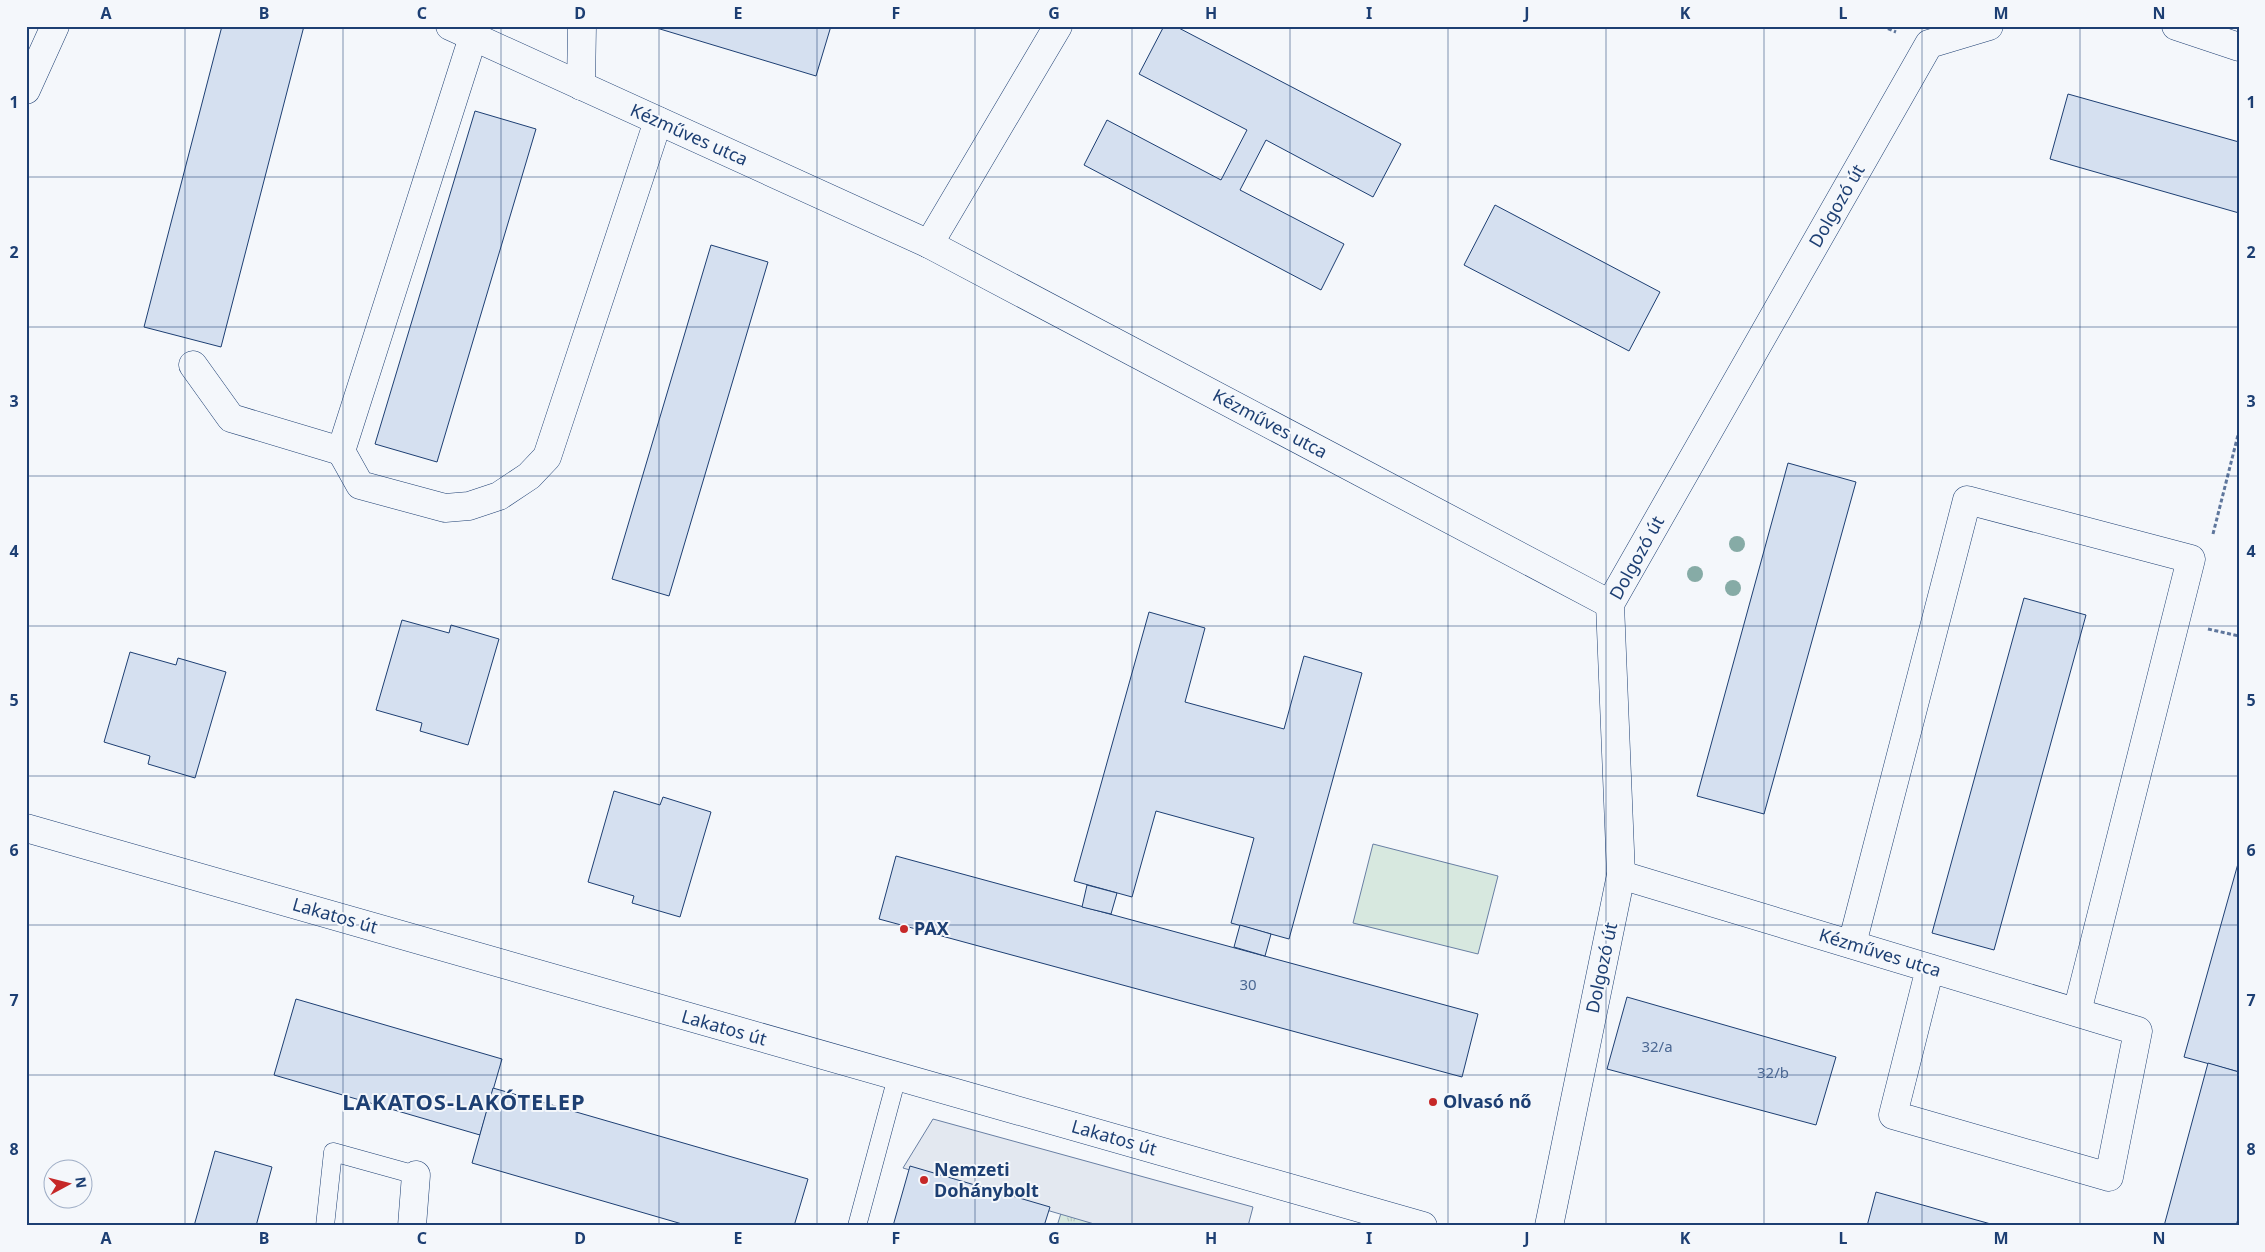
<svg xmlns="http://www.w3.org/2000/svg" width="2265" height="1252" font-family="'Noto Sans',sans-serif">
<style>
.grass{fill:#d7e8df;stroke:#687fa3}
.park{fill:url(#park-tufts);stroke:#687fa3}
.parking{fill:#e3e8f0;stroke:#687fa3}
.building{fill:#d5e0f0;stroke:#1d3f73}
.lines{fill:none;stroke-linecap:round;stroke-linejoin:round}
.service-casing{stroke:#1d3f73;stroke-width:19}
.minor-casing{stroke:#1d3f73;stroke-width:29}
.tertiary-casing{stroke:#1d3f73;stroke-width:29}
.path{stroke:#5e769c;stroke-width:3;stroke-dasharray:4 2.5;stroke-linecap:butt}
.service{stroke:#f4f7fb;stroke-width:18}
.minor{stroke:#f4f7fb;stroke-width:28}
.tertiary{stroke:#f4f7fb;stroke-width:28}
.tree{fill:#86aba6}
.grid{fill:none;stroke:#1d3f73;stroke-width:1;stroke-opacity:0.55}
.poi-dot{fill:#c62828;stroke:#f4f7fb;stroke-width:2}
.labels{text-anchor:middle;stroke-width:4;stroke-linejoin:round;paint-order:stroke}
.number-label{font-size:15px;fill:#4b6792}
.street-label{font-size:18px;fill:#1d3f73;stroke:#f4f7fb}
.poi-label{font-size:18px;font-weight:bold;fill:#1d3f73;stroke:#f4f7fb;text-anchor:start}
.district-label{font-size:22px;font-weight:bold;letter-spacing:1px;fill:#1d3f73;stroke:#f4f7fb}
.neatline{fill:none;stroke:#1d3f73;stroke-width:2}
.grid-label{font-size:16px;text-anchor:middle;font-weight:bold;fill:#1d3f73}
</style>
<defs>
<pattern id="park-tufts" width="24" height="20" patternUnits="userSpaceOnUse" patternTransform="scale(1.25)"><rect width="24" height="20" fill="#d7e8df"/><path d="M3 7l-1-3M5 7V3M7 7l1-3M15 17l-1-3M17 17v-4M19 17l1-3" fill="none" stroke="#b8c8c3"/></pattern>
</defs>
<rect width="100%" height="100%" fill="#f4f7fb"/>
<path class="grass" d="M1373 844 1498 876 1478 954 1353 923Z"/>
<path class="park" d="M1062 1210 1116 1226H1057Z"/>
<path class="parking" d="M933 1119 1253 1207 1248 1226H1101L903 1168Z"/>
<g class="building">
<path d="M222 26H304L221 347 144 327Z"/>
<path d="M650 26H831L816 76Z"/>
<path d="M1164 26H1175L1401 144 1373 197 1266 140 1240 190 1344 244 1321 290 1084 165 1107 120 1221 180 1247 130 1139 74Z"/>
<path d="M2068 94 2239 142V213L2050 159Z"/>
<path d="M475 111 536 129 437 462 375 444Z"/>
<path d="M1495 205 1660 292 1629 351 1464 265Z"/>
<path d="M711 245 768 262 669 596 612 579Z"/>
<path d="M1788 463 1856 482 1764 814 1697 796Z"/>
<path d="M2024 598 2086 615 1994 950 1932 933Z"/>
<path d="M1149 612 1205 628 1185 702 1284 729 1304 656 1362 673 1289 939 1231 923 1254 838 1156 811 1132 897 1074 881Z"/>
<path d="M402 620 449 633 451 625 499 639 468 745 420 731 422 723 376 710Z"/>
<path d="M130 652 176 665 178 658 226 672 195 778 148 764 150 756 104 742Z"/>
<path d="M614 791 660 805 663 797 711 812 680 917 632 903 634 896 588 882Z"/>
<path d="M896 856 1478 1014 1462 1077 879 919Z"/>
<path d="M2239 860V1072L2184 1057Z"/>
<path d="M1087 885 1117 893 1111 914 1082 907Z"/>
<path d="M1240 925 1271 934 1265 956 1234 947Z"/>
<path d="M1627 997 1836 1057 1816 1125 1607 1069Z"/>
<path d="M296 999 502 1059 480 1135 274 1075Z"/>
<path d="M2208 1063 2239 1072V1215L2236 1226H2164Z"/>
<path d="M493 1088 808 1179 794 1226H689L472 1163Z"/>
<path d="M215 1151 272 1167 256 1226H194Z"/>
<path d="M910 1166 1050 1207 1044 1226H893Z"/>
<path d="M1876 1192 1998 1226H1867Z"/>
</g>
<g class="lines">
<g class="service-casing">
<g id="service">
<path d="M325 1226 333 1152 416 1175"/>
<path d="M857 1226 897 1077"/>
</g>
</g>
<g class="minor-casing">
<g id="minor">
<path d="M450 26 929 244"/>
<path d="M1058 26 929 244 1610 604"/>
<path d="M2176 26 2239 47"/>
<path d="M473 37 341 451 360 485 445 508 469 506 499 496 529 476 547 457 658 121"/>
<path d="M581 86 582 26"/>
<path d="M26 90 55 26"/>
<path d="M193 365 231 418 341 451"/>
<path d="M1621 875 2138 1031 2109 1177 1893 1115 1930 968"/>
<path d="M1852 944 1967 500 2191 559 2077 1012"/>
<path d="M412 1226 416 1175"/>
<path d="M1549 1226 1621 875 1610 604 1929 44 1989 26"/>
</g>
</g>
<g class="tertiary-casing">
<path id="tertiary" d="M26 828 1423 1226"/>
</g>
<g class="path">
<path d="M1882 26 1896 32"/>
<path d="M2213 534 2239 431"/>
<path d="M2208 629 2239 636"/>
</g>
<use href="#service" class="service"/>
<use href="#minor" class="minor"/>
<use href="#tertiary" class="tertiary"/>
</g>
<g class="tree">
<circle cx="1737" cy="544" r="8"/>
<circle cx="1695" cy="574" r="8"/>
<circle cx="1733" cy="588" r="8"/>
</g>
<path class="grid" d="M185 26V1226M343 26V1226M501 26V1226M659 26V1226M817 26V1226M975 26V1226M1132 26V1226M1290 26V1226M1448 26V1226M1606 26V1226M1764 26V1226M1922 26V1226M2080 26V1226M26 177H2239M26 327H2239M26 476H2239M26 626H2239M26 776H2239M26 925H2239M26 1075H2239"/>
<g class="poi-dot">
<circle cx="904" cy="929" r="5"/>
<circle cx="1433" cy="1102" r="5"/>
<circle cx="924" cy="1180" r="5"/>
</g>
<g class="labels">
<g class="number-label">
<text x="1248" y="990">30</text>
<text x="1657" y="1052">32/a</text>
<text x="1773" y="1078">32/b</text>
</g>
<g class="street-label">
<text transform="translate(689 135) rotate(24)" y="6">Kézműves utca</text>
<text transform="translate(1837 206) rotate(-60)" y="6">Dolgozó út</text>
<text transform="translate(1270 424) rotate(28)" y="6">Kézműves utca</text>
<text transform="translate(1637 558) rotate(-61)" y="6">Dolgozó út</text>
<text transform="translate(335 916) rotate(16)" y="6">Lakatos út</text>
<text transform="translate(1880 953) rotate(17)" y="6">Kézműves utca</text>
<text transform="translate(1602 968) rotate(-78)" y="6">Dolgozó út</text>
<text transform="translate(724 1028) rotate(16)" y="6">Lakatos út</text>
<text transform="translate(1114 1138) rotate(16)" y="6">Lakatos út</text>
</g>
<g class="poi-label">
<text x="914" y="935">PAX</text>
<text x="1443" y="1108">Olvasó nő</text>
<text x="934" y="1176">Nemzeti<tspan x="934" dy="21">Dohánybolt</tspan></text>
</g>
<g class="district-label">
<text x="464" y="1110">LAKATOS-LAKÓTELEP</text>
</g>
</g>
<rect width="2265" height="1252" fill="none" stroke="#f4f7fb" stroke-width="55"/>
<g transform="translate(68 1184) rotate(83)"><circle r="24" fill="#f4f7fb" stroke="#9eadc5"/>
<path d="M0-4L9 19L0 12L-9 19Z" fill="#c62828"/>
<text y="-8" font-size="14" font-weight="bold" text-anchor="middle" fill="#1d3f73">N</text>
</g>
<rect x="28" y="28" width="2210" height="1196" class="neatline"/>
<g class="grid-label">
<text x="106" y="19">A</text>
<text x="264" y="19">B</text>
<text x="422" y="19">C</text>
<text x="580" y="19">D</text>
<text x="738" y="19">E</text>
<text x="896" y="19">F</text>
<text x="1054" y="19">G</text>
<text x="1211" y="19">H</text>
<text x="1369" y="19">I</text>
<text x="1527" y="19">J</text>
<text x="1685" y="19">K</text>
<text x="1843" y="19">L</text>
<text x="2001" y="19">M</text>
<text x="2159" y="19">N</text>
<text x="14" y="108">1</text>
<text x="2251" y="108">1</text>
<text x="14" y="258">2</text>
<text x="2251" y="258">2</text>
<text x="14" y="407">3</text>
<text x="2251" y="407">3</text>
<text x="14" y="557">4</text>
<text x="2251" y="557">4</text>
<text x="14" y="706">5</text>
<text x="2251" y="706">5</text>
<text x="14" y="856">6</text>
<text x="2251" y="856">6</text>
<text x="14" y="1006">7</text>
<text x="2251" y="1006">7</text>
<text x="14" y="1155">8</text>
<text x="2251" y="1155">8</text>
<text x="106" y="1244">A</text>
<text x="264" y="1244">B</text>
<text x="422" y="1244">C</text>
<text x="580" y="1244">D</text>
<text x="738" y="1244">E</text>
<text x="896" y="1244">F</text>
<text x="1054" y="1244">G</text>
<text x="1211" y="1244">H</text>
<text x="1369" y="1244">I</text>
<text x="1527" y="1244">J</text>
<text x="1685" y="1244">K</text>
<text x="1843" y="1244">L</text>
<text x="2001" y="1244">M</text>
<text x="2159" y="1244">N</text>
</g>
</svg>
